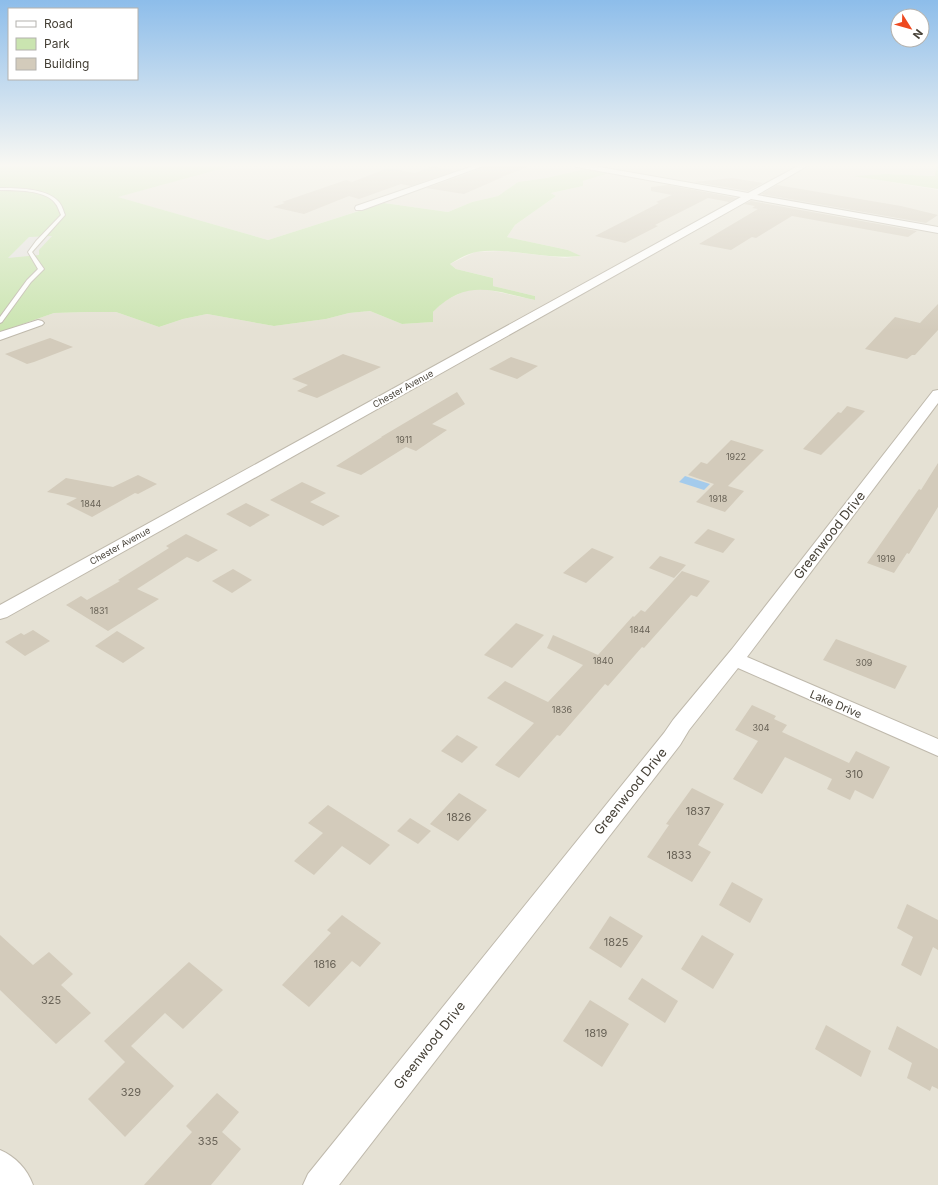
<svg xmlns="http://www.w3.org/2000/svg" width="938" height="1185" font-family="Inter,sans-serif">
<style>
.residential{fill:#e5e1d4}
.green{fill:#cae4b0}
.parking{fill:#e3e1dd}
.water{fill:#a4cbec}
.building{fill:#d3cbbb}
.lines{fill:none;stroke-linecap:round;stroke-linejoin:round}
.service-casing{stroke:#bfb9ac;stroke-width:2}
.minor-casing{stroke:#bfb9ac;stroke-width:2}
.service{fill:#fff;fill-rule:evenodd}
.minor{fill:#fff;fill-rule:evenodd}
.labels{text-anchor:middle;stroke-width:4;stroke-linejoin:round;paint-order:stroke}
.far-street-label{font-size:9px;fill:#443f35;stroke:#fff}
.number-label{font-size:9px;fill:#686256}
.street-label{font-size:11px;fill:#443f35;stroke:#fff}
.near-number-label{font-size:11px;fill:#686256}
.near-street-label{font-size:13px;fill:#443f35;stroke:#fff}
</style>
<rect width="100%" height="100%" fill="#f2efe5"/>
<path class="residential" d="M235 165H938V167H936L935 176 886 174 855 176 938 190V1185H0V332L54 313 86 312H116L159 327 183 319 207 314 274 326 326 319 349 313 370 311 402 324 433 322V312L444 301 467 290 484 289 535 300V296L493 286V278L456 269 450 264 475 252 504 251 565 258 580 256 568 250 507 237 515 225 556 196 551 193 583 186V181L594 177H599L589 168 546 178 518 182 498 196 472 202 448 212 384 203 268 240 117 197Z"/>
<g class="green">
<path d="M0 165H235L118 197 268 240 384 203 448 212 472 202 498 196 518 182 546 178 589 168 612 172 583 181V186L551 193 556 196 515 225 507 237 568 250 581 256C546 260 511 247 476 252 467 254 458 259 450 264L456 269 493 278V286L535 296V300C493 291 467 278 433 312V322L402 324 370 311 349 313 326 319 274 326 207 314 183 319 159 327 116 312H86L54 313 0 332Z"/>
<path d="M936 166 938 167V189L852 176 886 174 935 176Z"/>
</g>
<path class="parking" d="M52 236 39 250V255L8 258 29 237Z"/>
<path class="water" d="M685 476 710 484 704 490 679 482Z"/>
<g class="building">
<path d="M487 165H528V167L501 177H503L464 194 426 188 469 173Z"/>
<path d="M433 166 455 171 411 186 401 184 359 199 349 196 304 214 273 207 285 203 282 202 346 180 352 182 388 168 415 173Z"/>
<path d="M732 178 763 183 748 191 694 182Z"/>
<path d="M668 185 737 198 729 202 708 198 655 225 658 226 625 243 595 236 659 203 656 202 672 195 651 191V187Z"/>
<path d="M777 185 901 206 938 215 926 223 761 194Z"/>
<path d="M751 201 917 231 908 237 792 216 756 238 752 237 731 250 699 244 758 209 752 208 755 206 744 204Z"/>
<path d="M938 304V330L915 355H912L907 359 865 349 895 317 920 323Z"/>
<path d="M50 338 73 347 34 362 27 364 5 354Z"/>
<path d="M343 354 381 367 317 398 297 391 308 385 292 379Z"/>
<path d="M511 357 538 366 517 379 489 369Z"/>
<path d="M457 392 465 404 432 424 447 430 416 451 406 447 361 475 336 466 382 437H381Z"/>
<path d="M847 406 865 411 821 455 803 449 838 412 841 413Z"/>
<path d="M731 440 764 450 728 486 744 491 725 512 696 502 714 484 688 475 701 462 707 464Z"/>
<path d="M938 463V507L909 554 907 553 894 573 867 563 902 513 919 489 921 490Z"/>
<path d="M138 475 157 484 138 494 135 493 92 517 66 504 77 498 47 492 66 478 113 487Z"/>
<path d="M302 482 326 493 310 502 340 516 323 526 270 500Z"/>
<path d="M246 503 270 515 250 527 226 514Z"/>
<path d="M708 529 735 539 723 553 694 543Z"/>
<path d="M186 534 218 550 198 562 187 557 137 589 159 599 108 631 66 605 81 596 87 600 120 581 118 580 169 548 166 546Z"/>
<path d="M592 548 614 557 586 583 563 573Z"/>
<path d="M660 556 686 565 674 578 649 568Z"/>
<path d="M233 569 252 580 232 593 212 581Z"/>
<path d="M682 571 710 581 697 597 691 595 644 648 642 647 608 686 605 684 560 736 557 735 519 778 495 765 534 723 487 698 505 681 548 702 583 665 547 648 553 635 598 655 633 616 634 617 641 610 645 612Z"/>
<path d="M516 623 544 635 512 668 484 655Z"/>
<path d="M33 630 50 641 25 656 5 642 21 633 24 635Z"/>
<path d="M117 631 145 648 123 663 95 646Z"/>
<path d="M836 639 907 666 895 689 823 660Z"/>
<path d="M752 705 776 716 774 719 787 725 782 732 849 763 856 751 890 767 873 799 855 790 850 800 827 789 832 779 785 757 762 794 733 779 758 741 735 730Z"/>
<path d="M457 735 478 747 462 763 441 751Z"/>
<path d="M692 788 724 804 698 845 711 852 692 882 647 857 669 825 666 824Z"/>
<path d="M459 793 487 810 458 841 430 824Z"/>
<path d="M328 805 390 845 370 865 342 846 314 875 294 861 323 833 308 823Z"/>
<path d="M410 818 431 831 418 844 397 831Z"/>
<path d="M732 882 763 899 750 923 719 905Z"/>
<path d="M907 904 938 920V950L933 947 921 976 901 965 913 937 897 928Z"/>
<path d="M342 915 381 943 360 967 352 961 309 1007 282 985 331 933 327 930Z"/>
<path d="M610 916 643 936 621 968 589 948Z"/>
<path d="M0 935 33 965 49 952 73 974 61 985 91 1013 56 1044 0 990Z"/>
<path d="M702 935 734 954 713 989 681 969Z"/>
<path d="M189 962 223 990 183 1029 165 1013 131 1046 174 1086 125 1137 88 1099 125 1062 104 1041Z"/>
<path d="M642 978 678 1001 665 1023 628 999Z"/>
<path d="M590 1000 629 1024 602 1067 563 1041Z"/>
<path d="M826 1025 871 1051 861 1077 815 1049Z"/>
<path d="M897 1026 938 1049V1089L932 1086 930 1091 907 1078 912 1063 888 1049Z"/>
<path d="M217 1093 239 1112 222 1132 241 1149 211 1185H144L192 1132 186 1126Z"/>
</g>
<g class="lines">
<g class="service-casing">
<path id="service" d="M0 188C16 188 46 188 58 201 62 205 63 210 65 215L32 252 44 269 31 282 2 322 0 323V317L27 280 38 269 28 252 36 241 61 215C59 211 58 206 55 203 46 190 15 190 0 190Z"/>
</g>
<g class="minor-casing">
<g id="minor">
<path d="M476 165H486L362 210H356L355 208 356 206Z"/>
<path d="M573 165H588L748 193 800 165H809L757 195 938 227V233L751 199 7 617 0 619V605L741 197 577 167Z"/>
<path d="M38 320 42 321 44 323 42 325 0 340V332Z"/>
<path d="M938 390V403L747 657 938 739V756L738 668 689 730 680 745 339 1185H303L308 1174 664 733 673 720 732 649 933 391Z"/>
<path d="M0 1150C16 1157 27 1169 33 1185H0Z"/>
</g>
</g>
<use href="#service" class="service"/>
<use href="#minor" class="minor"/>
</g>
<linearGradient id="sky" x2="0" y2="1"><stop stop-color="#8dbdea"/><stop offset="0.5" stop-color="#f9f8f3"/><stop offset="1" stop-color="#f9f8f3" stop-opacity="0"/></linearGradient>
<rect width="938" height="331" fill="url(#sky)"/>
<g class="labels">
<g class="far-street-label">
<text transform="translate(403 389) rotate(-29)" y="3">Chester Avenue</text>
<text transform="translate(120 546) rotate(-29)" y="3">Chester Avenue</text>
</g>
<g class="number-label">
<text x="404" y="443">1911</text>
<text x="736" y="460">1922</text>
<text x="718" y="502">1918</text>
<text x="91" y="507">1844</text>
<text x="886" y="562">1919</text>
<text x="99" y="614">1831</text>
<text x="640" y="633">1844</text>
<text x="603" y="664">1840</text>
<text x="864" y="666">309</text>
<text x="562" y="713">1836</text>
<text x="761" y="731">304</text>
</g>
<g class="street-label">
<text transform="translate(836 704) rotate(23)" y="4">Lake Drive</text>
</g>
<g class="near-number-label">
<text x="854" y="778">310</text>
<text x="698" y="815">1837</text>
<text x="459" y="821">1826</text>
<text x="679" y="859">1833</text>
<text x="616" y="946">1825</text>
<text x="325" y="968">1816</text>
<text x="51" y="1004">325</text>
<text x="596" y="1037">1819</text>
<text x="131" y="1096">329</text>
<text x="208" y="1145">335</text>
</g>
<g class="near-street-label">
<text transform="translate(829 535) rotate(-52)" y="5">Greenwood Drive</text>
<text transform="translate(630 791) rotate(-51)" y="5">Greenwood Drive</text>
<text transform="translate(429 1045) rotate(-52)" y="5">Greenwood Drive</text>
</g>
</g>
<rect x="8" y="8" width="130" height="72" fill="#ffffff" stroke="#b4b2ae"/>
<rect x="16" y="21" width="20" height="6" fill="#ffffff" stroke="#b4b2ae"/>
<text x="44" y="28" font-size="12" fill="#443f35">Road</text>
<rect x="16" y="38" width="20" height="12" fill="#cae4b0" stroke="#b4b2ae"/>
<text x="44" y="48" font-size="12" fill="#443f35">Park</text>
<rect x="16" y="58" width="20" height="12" fill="#d3cbbb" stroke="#b4b2ae"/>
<text x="44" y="68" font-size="12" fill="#443f35">Building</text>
<g transform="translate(910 28) rotate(127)"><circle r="19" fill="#ffffff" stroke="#b4b2ae"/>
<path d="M0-3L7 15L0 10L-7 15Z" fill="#ee4920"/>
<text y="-6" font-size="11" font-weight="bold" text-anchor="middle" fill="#443f35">N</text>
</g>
</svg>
